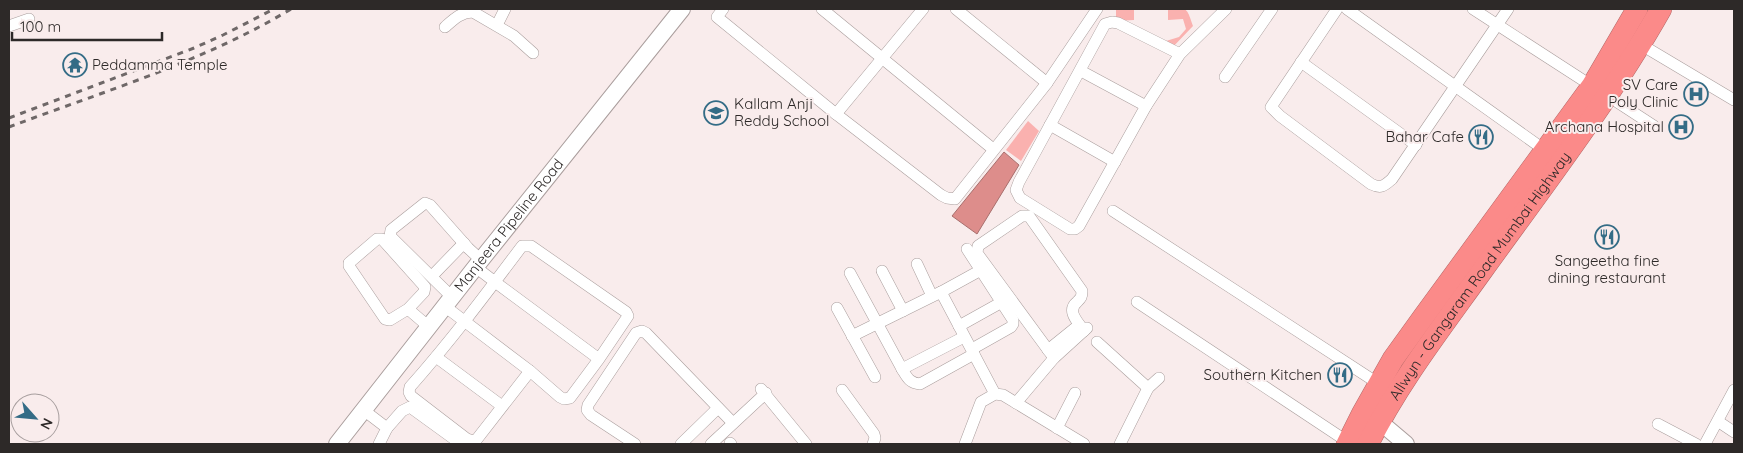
<svg xmlns="http://www.w3.org/2000/svg" width="1743" height="453" font-family="Quicksand,sans-serif">
<style>
.green{fill:#fab1af}
.water{fill:#dd8d8b;stroke:#a86f6d}
.lines{fill:none;stroke-linecap:round;stroke-linejoin:round}
.street-casing{stroke:#aa9e9d;stroke-width:12}
.secondary-casing{stroke:#aa9e9d;stroke-width:18}
.highway-casing{stroke:#b36867;stroke-width:22}
.street{stroke:#fff;stroke-width:11}
.secondary{stroke:#fff;stroke-width:16}
.highway{stroke:#fb8a89;stroke-width:21}
.rail{stroke:#6f6868;stroke-width:3;stroke-dasharray:6 6;stroke-linecap:butt}
.labels{text-anchor:middle;stroke-width:4;stroke-linejoin:round;paint-order:stroke}
.poi-label{font-size:15px;fill:#2d2928;stroke:#f9ecec;text-anchor:end}
.street-label{font-size:15px;fill:#2d2928;stroke:#f9ecec}
</style>
<rect width="100%" height="100%" fill="#f9ecec"/>
<g class="green">
<path d="M1116 9H1134V20L1116 21Z"/>
<path d="M1168 9C1188 9 1186 6 1193 26L1169 51 1166 41 1179 37 1186 29 1183 19 1168 20Z"/>
<path d="M1028 121 1039 131 1021 161 1006 150Z"/>
</g>
<path class="water" d="M1004 152 1019 165 977 234 952 216Z"/>
<g class="lines">
<g class="street-casing">
<g id="street">
<path d="M723 9 717 17 836 114 941 195 947 198 955 199 1047 83 1097 9"/>
<path d="M822 9 993 149"/>
<path d="M956 9 1047 83"/>
<path d="M1337 9 1271 107 1280 116 1371 184C1381 189 1384 186 1392 179L1508 9"/>
<path d="M1347 9 1546 151"/>
<path d="M1473 9 1592 86"/>
<path d="M497 25 505 9"/>
<path d="M9 26 29 19"/>
<path d="M445 27C454 19 461 12 473 12L514 36 533 53"/>
<path d="M1640 44 1734 100"/>
<path d="M1180 54 1118 23 1112 22 1105 24 1019 182 1016 190 1020 198 1070 229H1075L1079 226 1146 106 1180 54 1226 9"/>
<path d="M1301 62 1416 145"/>
<path d="M1081 71 1146 106"/>
<path d="M1225 77 1272 9"/>
<path d="M1608 96 1654 126"/>
<path d="M836 114 923 9"/>
<path d="M1050 125 1115 162"/>
<path d="M1113 211 1379 384"/>
<path d="M967 249 1013 320V324L1011 327 972 349"/>
<path d="M917 264 932 296"/>
<path d="M882 271 903 311"/>
<path d="M482 272 495 282 599 359 628 316 626 312 531 246H522C486 294 450 342 410 387L409 392 411 396 467 439 473 441 477 439 530 371 560 397 564 399 570 398 599 359"/>
<path d="M850 273 902 369 964 337"/>
<path d="M432 276 464 243"/>
<path d="M941 292 981 270"/>
<path d="M452 297 390 236 391 230 425 203 430 205 468 248 481 260"/>
<path d="M1137 302 1348 442"/>
<path d="M837 308 875 377"/>
<path d="M408 309 390 320 385 319 349 266V263L377 239H382L425 287 424 292 408 309 429 327"/>
<path d="M451 311 530 371"/>
<path d="M959 326 1002 302"/>
<path d="M852 336 941 292 995 394"/>
<path d="M1097 342 1148 388"/>
<path d="M1048 350 1079 325"/>
<path d="M436 357 502 406"/>
<path d="M1054 358 977 253 978 246 1022 216H1029L1082 291C1082 297 1081 298 1077 302 1066 311 1078 322 1084 331"/>
<path d="M902 369C907 377 909 383 920 384L974 354"/>
<path d="M761 389 806 444"/>
<path d="M842 390 874 434 875 438 873 444"/>
<path d="M1016 403 1054 358 1087 328"/>
<path d="M370 415 387 428 379 444"/>
<path d="M1719 422 1734 432"/>
<path d="M1658 424 1696 444"/>
<path d="M387 428 402 411 410 407 461 444"/>
<path d="M1057 428 1075 393"/>
<path d="M730 443 731 444"/>
<path d="M635 444 591 415 587 410 588 405 636 333 642 331 646 333 733 423"/>
<path d="M681 444 718 408"/>
<path d="M711 444 766 393"/>
<path d="M965 444 981 402 995 394 1003 395 1084 444"/>
<path d="M1120 444 1148 388 1159 378"/>
<path d="M1705 444 1734 390"/>
</g>
</g>
<g class="secondary-casing">
<g id="secondary">
<path d="M1380 422 1406 444"/>
<path id="s1" d="M337 444 481 260 682 9"/>
</g>
</g>
<g class="highway-casing">
<g id="highway">
<path d="M1347 444 1362 414 1393 359 1424 316 1592 86 1637 9"/>
<path id="s2" d="M1368 444C1399 382 1442 327 1482 271 1544 185 1609 101 1661 9"/>
</g>
</g>
<use href="#street" class="street"/>
<use href="#secondary" class="secondary"/>
<use href="#highway" class="highway"/>
<g class="rail">
<path d="M9 118 194 48 223 35 274 9"/>
<path d="M9 127C102 92 205 61 291 9"/>
</g>
</g>
<defs>
<g id="temple-ring" transform="scale(1.25)"><circle r="9.5" fill="#f9ecec" stroke="#346c86" stroke-width="1.5"/><path d="M0-6L5-2H3V0L6.5 2.5H4V6H1.5V3h-3V6H-4V2.5H-6.5L-3 0V-2H-5Z" fill="#346c86"/></g>
<g id="hospital-ring" transform="scale(1.25)"><circle r="9.5" fill="#f9ecec" stroke="#346c86" stroke-width="1.5"/><path d="M-5-5h3v3.5h4V-5h3V5h-3V1.5h-4V5h-3Z" fill="#346c86"/></g>
<g id="school-ring" transform="scale(1.25)"><circle r="9.5" fill="#f9ecec" stroke="#346c86" stroke-width="1.5"/><path d="M0-5L7-2L0 1L-7-2ZM-4 1L0 2.5L4 1V4Q0 6-4 4Z" fill="#346c86"/></g>
<g id="restaurant-ring" transform="scale(1.25)"><circle r="9.5" fill="#f9ecec" stroke="#346c86" stroke-width="1.5"/><path d="M-5-6h1v4h1v-4h1v4h1v-4h1v5L-1.5 .5V6h-2V.5L-5-1ZM5-6V6H3V1.5H1.5Q1.5-4 5-6Z" fill="#346c86"/></g>
</defs>
<g fill-rule="evenodd">
<use href="#temple-ring" x="75" y="65"/>
<use href="#hospital-ring" x="1696" y="94"/>
<use href="#school-ring" x="716" y="113"/>
<use href="#hospital-ring" x="1681" y="127"/>
<use href="#restaurant-ring" x="1481" y="137"/>
<use href="#restaurant-ring" x="1607" y="237"/>
<use href="#restaurant-ring" x="1340" y="375"/>
</g>
<g class="labels">
<g class="poi-label">
<text x="92" y="70" text-anchor="start">Peddamma Temple</text>
<text x="1678" y="90">SV Care<tspan x="1678" dy="17">Poly Clinic</tspan></text>
<text x="734" y="109" text-anchor="start">Kallam Anji<tspan x="734" dy="17">Reddy School</tspan></text>
<text x="1664" y="132">Archana Hospital</text>
<text x="1464" y="142">Bahar Cafe</text>
<text x="1607" y="266" text-anchor="middle">Sangeetha fine<tspan x="1607" dy="17">dining restaurant</tspan></text>
<text x="1322" y="380">Southern Kitchen</text>
</g>
<g class="street-label">
<text dy="5" stroke="none"><textPath href="#s1" startOffset="278">Manjeera Pipeline Road</textPath></text>
<text dy="5" stroke="none"><textPath href="#s2" startOffset="202">Allwyn - Gangaram Road Mumbai Highway</textPath></text>
</g>
</g>
<rect width="1743" height="453" fill="none" stroke="#2d2928" stroke-width="20"/>
<g transform="translate(35 418) rotate(117)"><circle r="24" fill="#f9ecec" stroke="#a79e9e"/>
<path d="M0-4L9 19L0 12L-9 19Z" fill="#346c86"/>
<text y="-8" font-size="14" font-weight="bold" text-anchor="middle" fill="#2d2928">N</text>
</g>
<path d="M12 32v8h150v-8" fill="none" stroke="#2d2928" stroke-width="2.5"/>
<text x="20" y="32" font-size="15" fill="#2d2928" stroke="#f9ecec" stroke-width="4" paint-order="stroke">100 m</text>
</svg>
